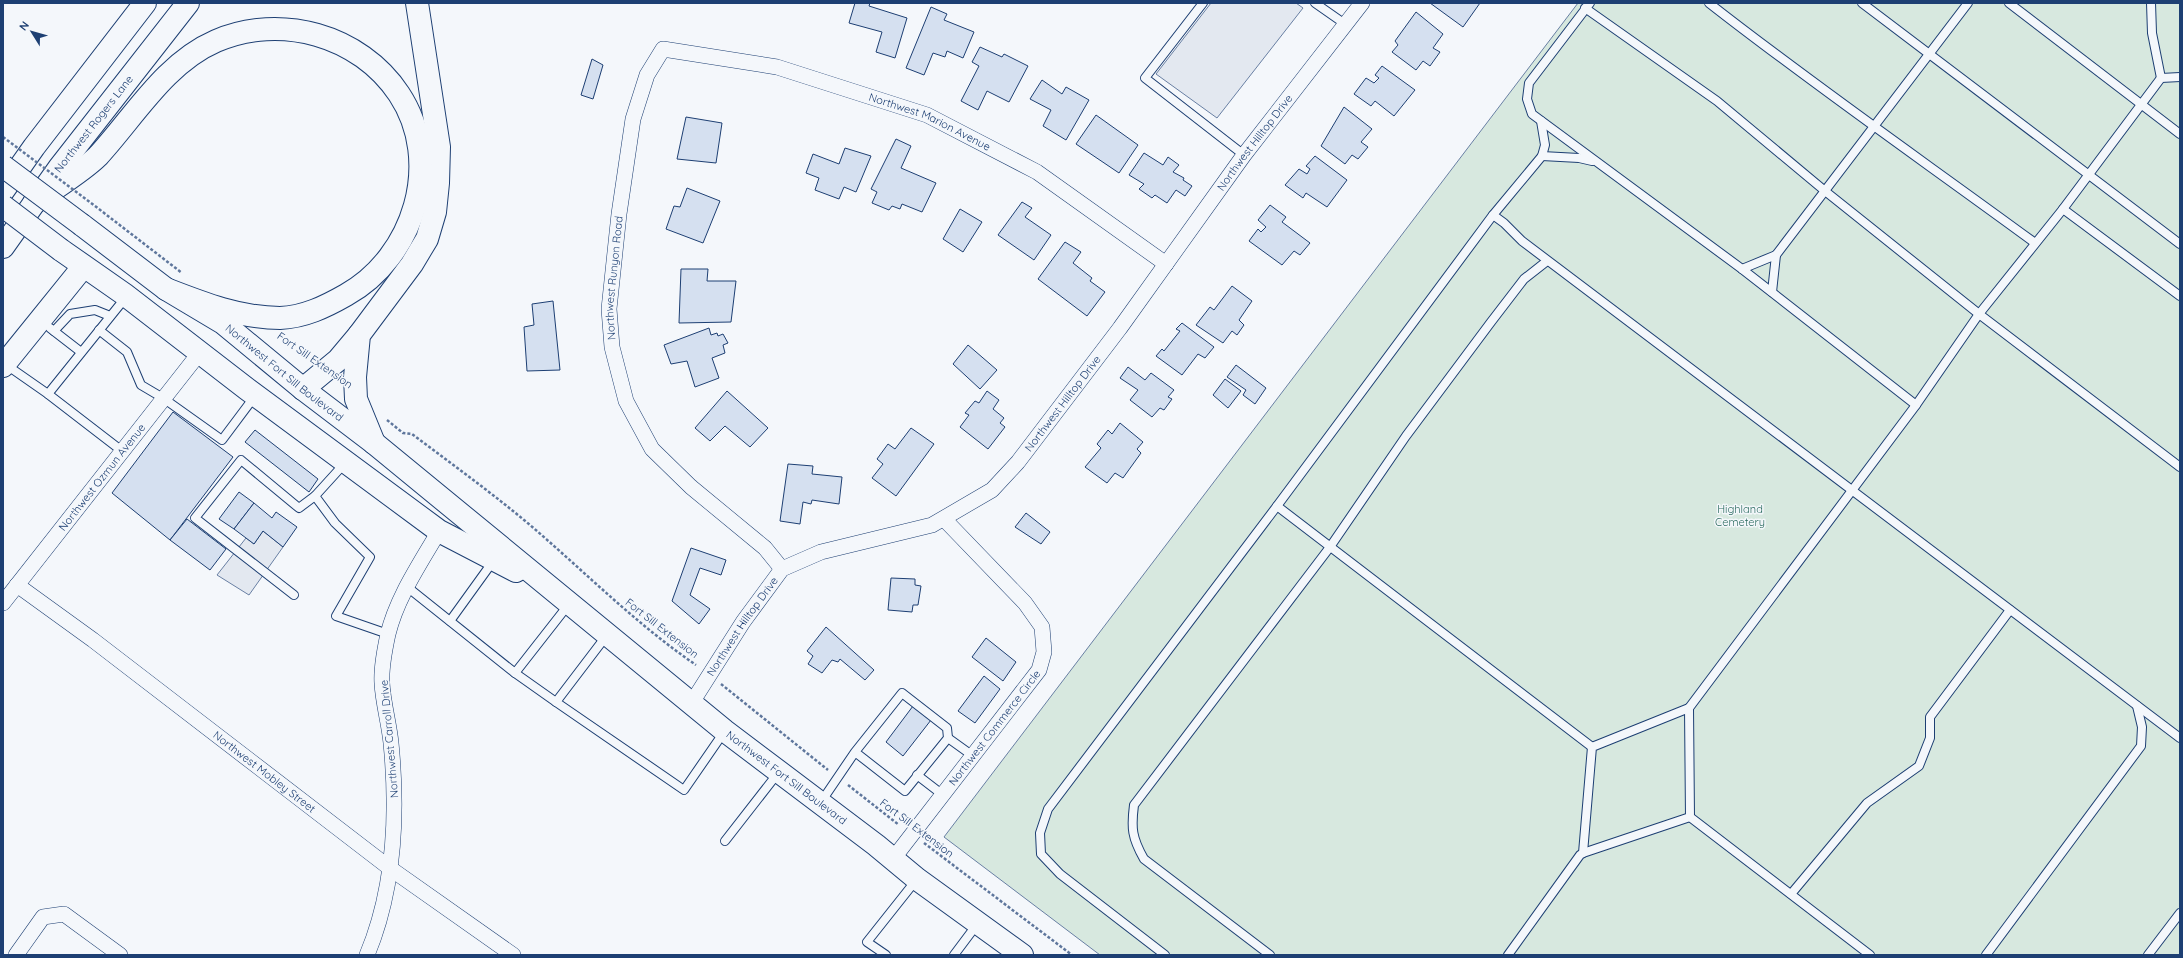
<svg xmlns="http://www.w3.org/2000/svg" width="2183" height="958" font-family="Quicksand,sans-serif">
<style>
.green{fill:#d7e8df;stroke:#687fa3}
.parking{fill:#e3e8f0;stroke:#687fa3}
.building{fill:#d5e0f0;stroke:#1d3f73}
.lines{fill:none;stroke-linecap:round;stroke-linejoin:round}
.lane-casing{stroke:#1d3f73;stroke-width:10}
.street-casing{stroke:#1d3f73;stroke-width:16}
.secondary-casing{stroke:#1d3f73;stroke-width:24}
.primary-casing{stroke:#1d3f73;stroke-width:24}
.highway-casing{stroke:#1d3f73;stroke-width:24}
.path{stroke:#5e769c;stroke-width:2.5;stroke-dasharray:3 2;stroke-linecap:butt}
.lane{stroke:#f4f7fb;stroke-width:8}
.street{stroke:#f4f7fb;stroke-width:15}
.secondary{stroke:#f4f7fb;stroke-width:22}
.primary{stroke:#f4f7fb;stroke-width:22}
.highway{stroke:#f4f7fb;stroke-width:22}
.primary-bridge-casing{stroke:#1d3f73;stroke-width:24;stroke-linecap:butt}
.path-bridge{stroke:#5e769c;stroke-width:2.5;stroke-dasharray:3 2;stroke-linecap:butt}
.primary-bridge{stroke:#f4f7fb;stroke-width:22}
.labels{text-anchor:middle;stroke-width:3;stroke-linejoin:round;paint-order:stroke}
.street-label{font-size:11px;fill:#1d3f73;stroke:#f4f7fb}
.park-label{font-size:11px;fill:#2c6c60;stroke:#f4f7fb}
</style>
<rect width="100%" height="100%" fill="#f4f7fb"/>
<path class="green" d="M1578 3H2180V955H1100L944 837Z"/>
<g class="parking">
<path d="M1211 3H1296L1303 8 1217 118 1156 74Z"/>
<path d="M263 531 283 547 249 595 217 575 246 538 254 544Z"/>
</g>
<g class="building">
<path d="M855 3H870L869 6 907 18 895 58 876 52 882 32 849 23Z"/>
<path d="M1430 3H1480L1463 27Z"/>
<path d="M931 7 947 14 944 20 974 32 963 58 947 51 945 57 933 53 924 75 906 68Z"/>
<path d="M1416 12 1443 34 1433 48 1440 52 1430 66 1423 61 1416 70 1392 52 1398 45 1395 41Z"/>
<path d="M980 47 1002 57 1004 54 1028 66 1009 102 987 91 978 110 961 101 979 66 972 62Z"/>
<path d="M592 59 603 65 593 99 581 95Z"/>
<path d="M1382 66 1415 90 1394 116 1375 101 1371 106 1354 94 1366 78 1374 83 1379 78 1375 75Z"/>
<path d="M1042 80 1062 94 1066 87 1089 100 1066 140 1043 126 1051 110 1030 99Z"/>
<path d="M1344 107 1372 129 1361 142 1368 147 1358 159 1352 155 1345 164 1321 146Z"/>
<path d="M1096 115 1138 145 1119 173 1076 144Z"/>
<path d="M686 117 722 123 716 163 677 159Z"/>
<path d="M896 139 911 146 901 168 936 183 922 212 902 204 900 209 892 206 889 210 872 203 877 192 871 189Z"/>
<path d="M845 148 871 156 856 192 844 187 839 199 815 190 819 178 806 173 813 154 839 164Z"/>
<path d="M1144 153 1163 165 1168 157 1179 165 1173 172 1184 178 1183 180 1192 186 1185 196 1176 190 1167 203 1155 195 1152 198 1139 189 1144 184 1129 175Z"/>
<path d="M1315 156 1347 180 1327 207 1306 193 1303 198 1285 185 1299 169 1307 174 1310 169 1306 166Z"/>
<path d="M687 188 720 201 703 243 666 229 674 206 680 207Z"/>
<path d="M1022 202 1032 208 1025 217 1051 235 1034 260 998 235Z"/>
<path d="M1270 205 1286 217 1282 222 1310 243 1300 255 1294 251 1282 265 1249 241 1258 229 1261 232 1266 227 1258 220Z"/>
<path d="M960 209 982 222 963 252 943 239Z"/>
<path d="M1065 242 1081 252 1073 263 1092 278 1090 281 1105 292 1087 316 1038 279Z"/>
<path d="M681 269H708L707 281H736L731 322 679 323Z"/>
<path d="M1232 286 1252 301 1239 320 1244 325 1237 335 1232 331 1223 343 1196 325 1210 307 1214 310Z"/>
<path d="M553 301 560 370 527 371 524 327 534 325 532 304Z"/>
<path d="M1182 323 1214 347 1205 358 1198 354 1182 375 1156 356 1162 349 1164 351 1180 331 1176 329Z"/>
<path d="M709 328 711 335 717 333 718 336 723 334 728 343 723 345 725 353 712 358 719 378 695 387 687 361 671 364 664 345Z"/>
<path d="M968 345 997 370 980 389 953 364Z"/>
<path d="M1236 365 1266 388 1255 404 1243 395 1246 390 1227 377Z"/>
<path d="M1128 367 1145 380 1151 373 1174 390 1168 397 1172 399 1164 410 1160 408 1152 417 1130 400 1138 390 1120 378Z"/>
<path d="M1225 379 1241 391 1228 408 1213 395Z"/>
<path d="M727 391 768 428 750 447 725 426 710 441 695 428Z"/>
<path d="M987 391 999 400 993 409 1004 418 1000 423 1005 427 988 449 960 427 969 415 965 413 975 401 979 403Z"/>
<path d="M173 412 233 457 170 540 112 493Z"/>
<path d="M1120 423 1143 442 1137 449 1141 453 1123 478 1115 473 1107 483 1085 467 1101 448 1097 444 1108 430 1112 434Z"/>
<path d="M911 428 934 444 896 496 872 478 883 464 877 459 888 444 895 449Z"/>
<path d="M255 430 318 479 309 492 245 442Z"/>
<path d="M788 464 813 466 812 474 842 477 839 504 812 500 811 504 803 502 800 524 780 521Z"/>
<path d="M239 492 254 503 234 529 219 519Z"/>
<path d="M254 503 272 518 276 512 297 527 283 547 263 531 254 544 234 529Z"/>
<path d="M1026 513 1050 532 1041 544 1015 527Z"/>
<path d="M187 519 226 549 210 570 170 540Z"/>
<path d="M691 548 726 560 721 575 700 568 690 595 710 609 699 624 672 601Z"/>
<path d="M891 578 915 579V585L921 586 918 605H913L912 612 888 610Z"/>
<path d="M826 627 874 670 865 680 840 659 838 662 832 660 822 673 808 664 813 656 807 651Z"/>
<path d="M986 638 1016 662 1003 681 972 657Z"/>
<path d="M984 676 1000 689 975 723 958 711Z"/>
<path d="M913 706 931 720 903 756 886 742Z"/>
</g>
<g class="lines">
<g class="lane-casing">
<g id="lane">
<path d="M1203 3 1145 78 1244 155"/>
<path d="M1315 3 1345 24"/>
<path d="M1590 3 1529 83 1527 99 1532 114 1742 269 1916 405"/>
<path d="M1709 3C1815 86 1926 163 2035 243"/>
<path d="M1862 3 2180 244"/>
<path d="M2009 3 2180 134"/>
<path d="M2151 3 2152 33 2161 78"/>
<path d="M1585 8 1717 101 1825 191 1979 314 2180 467"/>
<path d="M1541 121 1545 145 1542 156 1493 215 1504 223 1522 241 2180 738"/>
<path d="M1542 156 1579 158 1592 161"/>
<path d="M2063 209 2180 296"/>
<path d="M1742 269 1776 255 1968 3"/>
<path d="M1772 292 1776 255"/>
<path d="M50 328 81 352"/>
<path d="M99 330 127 352 141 385 163 398 222 440 255 396"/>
<path d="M54 331 70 314 95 310 110 316"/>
<path d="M5 364 48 394 126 297"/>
<path d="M48 394 122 451"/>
<path d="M345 463 315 496 335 523 370 557 336 616 388 634"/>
<path d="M1277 506 1592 747"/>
<path d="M406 586 515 673 569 604"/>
<path d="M294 595 195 518 241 460 299 508 315 496"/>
<path d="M450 621 494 560"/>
<path d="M607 635 556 702 684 790 724 732"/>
<path d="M515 673 556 702"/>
<path d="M948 738 973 756"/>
<path d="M917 775 943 795"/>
<path d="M821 802 855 752 905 791 948 738 947 728 902 693 855 752"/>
<path d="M725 841 778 773"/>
<path d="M1583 853 1690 817"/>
<path d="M1791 894 1867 803 1919 766 1930 738V717L2010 610"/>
<path d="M886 955 867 942 917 879"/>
<path d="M954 955 978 923"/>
<path d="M1165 955 1060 874 1041 854 1040 833 1048 809 1277 506 1493 215"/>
<path d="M1270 955 1144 859C1132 838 1131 828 1134 805L1330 547 1406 436 1491 322 1524 279 1547 261"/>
<path d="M1508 955 1580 855 1583 853 1592 747 1689 708"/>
<path d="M1870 955 1690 817 1689 708 1916 405 1979 314 2063 209 2161 78 2180 77"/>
<path d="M1986 955 2141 746 2142 727 2137 706"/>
<path d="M2148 955 2180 913"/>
</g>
</g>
<g class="street-casing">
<g id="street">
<path id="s1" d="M782 569 765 548 691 487 652 449 626 401 612 347 609 309 619 214 633 119 647 75 663 49 777 67 927 115 1037 172 1166 264"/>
<path id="s2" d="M17 585 93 640 391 869 513 955"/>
<path id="s3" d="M3 603 201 351"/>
<path id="s4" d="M691 704 743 622 782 569 821 552 932 525 992 490 1018 462 1120 328 1244 155 1362 3"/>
<path id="s5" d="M893 859 1039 670 1044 652 1042 627 1025 603 944 519"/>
<path d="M16 955 43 917 64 914 120 955"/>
<path d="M367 955C395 888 398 814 391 743 389 723 383 703 382 683 381 668 385 648 388 634 397 597 420 564 439 531"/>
</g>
</g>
<g class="secondary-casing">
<g id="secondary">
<path d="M3 366 83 267"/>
<path d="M303 389 338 360 359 335"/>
<path d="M374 443 356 399 355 377 359 335 412 264 427 239 435 212 438 183 439 147 417 3"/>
</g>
</g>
<g class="primary-casing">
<g id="primary">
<path id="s6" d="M82 225 166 289 223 323 303 389 374 443 725 731 876 845 917 879 1022 955"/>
<path d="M61 250 124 294 247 389 439 531 516 571"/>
</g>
</g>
<g class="highway-casing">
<g id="highway">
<path d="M3 191 34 147 145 3"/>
<path d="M34 203C53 189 82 172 98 156 134 117 165 63 216 41 280 13 360 35 399 94 444 162 414 257 346 295 325 307 304 317 280 318 240 318 202 303 166 289"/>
<path id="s7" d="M3 247 59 168 188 3"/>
</g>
</g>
<g class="path">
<path d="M95 206 182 273"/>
<path d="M387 420 403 433 412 434C452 464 492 493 530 525 585 572 636 624 696 665"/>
<path d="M721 684 828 770"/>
<path d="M848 785 899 825"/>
<path d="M924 843 1072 955"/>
</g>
<use href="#lane" class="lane"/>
<use href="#street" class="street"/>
<use href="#secondary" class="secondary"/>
<use href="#primary" class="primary"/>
<use href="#highway" class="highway"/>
<g class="primary-bridge-casing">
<g id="primary-bridge">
<path d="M3 166 82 225"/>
<path d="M3 206 61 250"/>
</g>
</g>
<path class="path-bridge" d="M3 137 95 206"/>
<use href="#primary-bridge" class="primary-bridge"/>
</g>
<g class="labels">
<g class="street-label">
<text dy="4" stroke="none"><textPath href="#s1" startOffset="872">Northwest Marion Avenue</textPath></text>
<text dy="4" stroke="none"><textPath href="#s7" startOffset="153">Northwest Rogers Lane</textPath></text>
<text dy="4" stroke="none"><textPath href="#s4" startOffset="825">Northwest Hilltop Drive</textPath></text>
<text dy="4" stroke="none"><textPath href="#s1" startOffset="357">Northwest Runyon Road</textPath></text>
<text transform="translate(315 360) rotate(35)" y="4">Fort Sill Extension</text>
<text dy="4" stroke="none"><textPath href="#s6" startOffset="251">Northwest Fort Sill Boulevard</textPath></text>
<text dy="4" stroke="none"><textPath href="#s4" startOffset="501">Northwest Hilltop Drive</textPath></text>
<text dy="4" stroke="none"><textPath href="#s3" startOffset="160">Northwest Ozmun Avenue</textPath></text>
<text dy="4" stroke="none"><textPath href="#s4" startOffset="93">Northwest Hilltop Drive</textPath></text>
<text transform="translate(662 628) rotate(38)" y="4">Fort Sill Extension</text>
<text dy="4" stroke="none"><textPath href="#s5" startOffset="166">Northwest Commerce Circle</textPath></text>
<text transform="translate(389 739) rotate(-95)" y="4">Northwest Carroll Drive</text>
<text dy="4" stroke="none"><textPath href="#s2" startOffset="310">Northwest Mobley Street</textPath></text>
<text dy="4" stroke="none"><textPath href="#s6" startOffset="896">Northwest Fort Sill Boulevard</textPath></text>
<text transform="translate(917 828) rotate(37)" y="4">Fort Sill Extension</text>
</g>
<g class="park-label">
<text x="1740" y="513">Highland<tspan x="1740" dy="13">Cemetery</tspan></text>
</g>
</g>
<rect width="2183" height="958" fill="none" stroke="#1d3f73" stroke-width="8"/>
<g transform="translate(32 32) rotate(307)" stroke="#f4f7fb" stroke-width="3" paint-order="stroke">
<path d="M0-3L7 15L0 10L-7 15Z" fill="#1d3f73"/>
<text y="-6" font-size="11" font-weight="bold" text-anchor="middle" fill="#1d3f73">N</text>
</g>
</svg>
